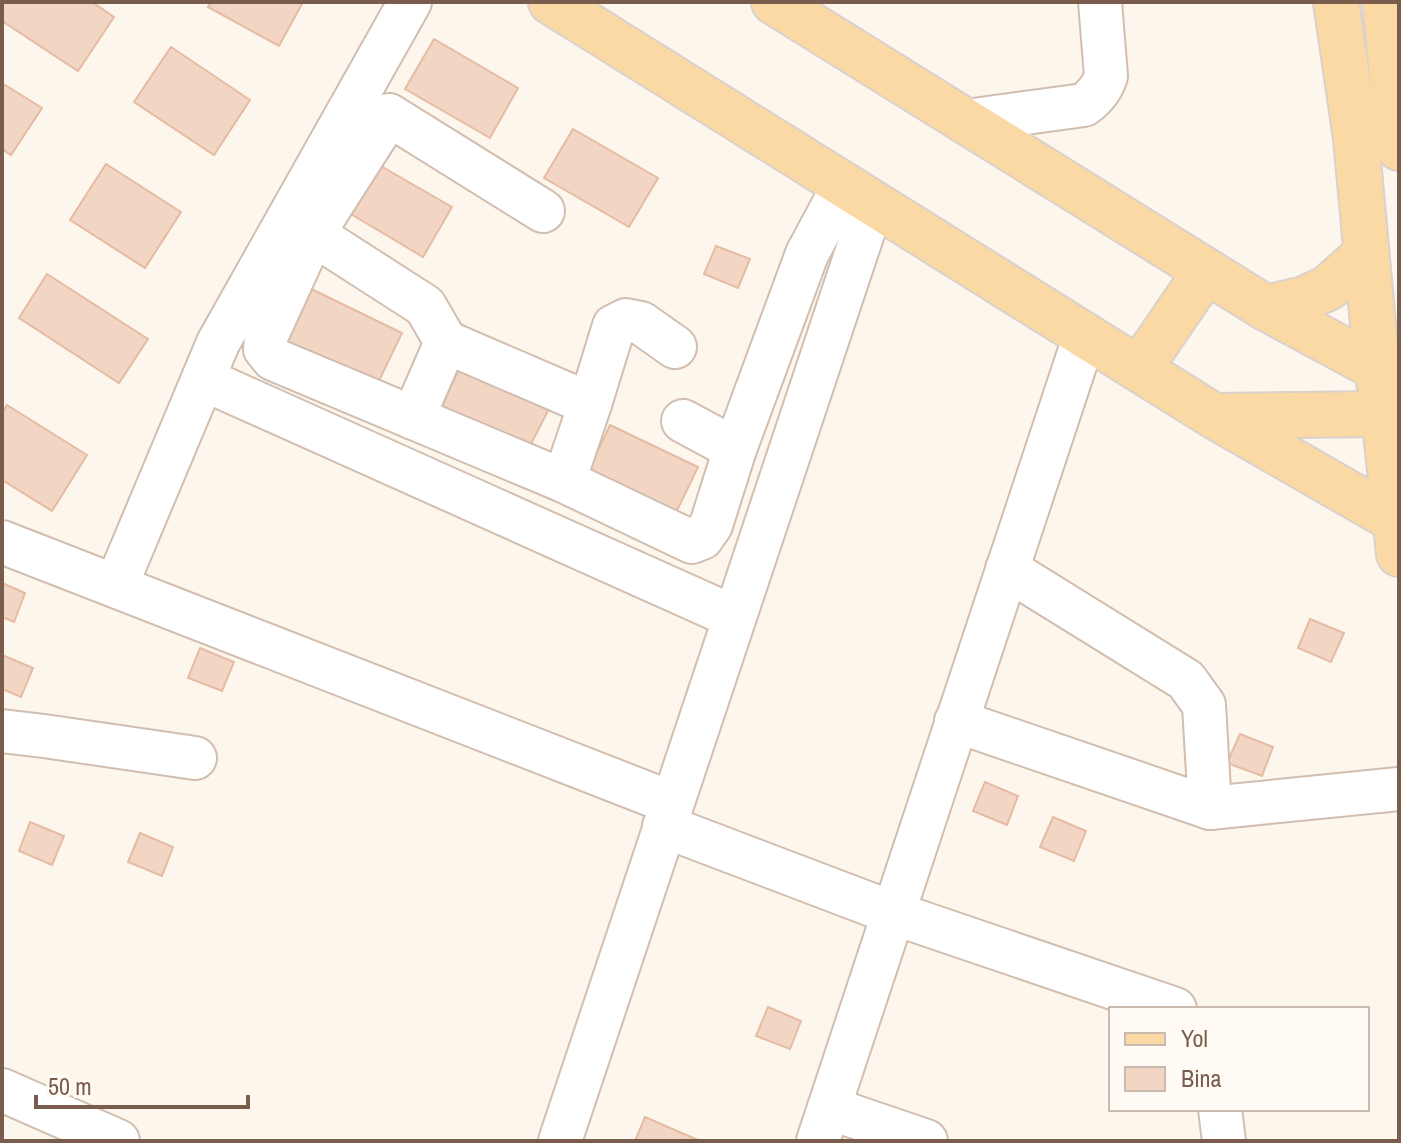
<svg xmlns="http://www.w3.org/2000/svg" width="1401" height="1143" viewBox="0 0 1401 1143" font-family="'Archivo Narrow',sans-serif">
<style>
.building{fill:#f3d5c3;stroke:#e6bba3;stroke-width:2}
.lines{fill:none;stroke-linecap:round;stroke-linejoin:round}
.minor-casing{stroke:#d1beb0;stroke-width:46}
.major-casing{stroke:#dad1cd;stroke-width:48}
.minor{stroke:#fff;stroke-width:42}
.major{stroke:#fbd9a5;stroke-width:44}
</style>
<rect width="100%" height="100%" fill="#fdf6ec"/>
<g class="building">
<polygon points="2,2 92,2 114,17 78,71 2,21"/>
<polygon points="211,2 303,2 279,46 208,7"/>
<polygon points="434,39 518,88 490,138 405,89"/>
<polygon points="171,47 250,100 214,155 134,102"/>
<polygon points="2,83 42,108 11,155 2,149"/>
<polygon points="573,129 658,178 629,227 544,178"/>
<polygon points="367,158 452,207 423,257 339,207"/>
<polygon points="106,164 181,212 145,268 70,220"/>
<polygon points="716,246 750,259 738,288 704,274"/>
<polygon points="47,274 148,339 119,383 19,318"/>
<polygon points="303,285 402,333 377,385 278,337"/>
<polygon points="465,356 554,399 528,450 441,408"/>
<polygon points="7,405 87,455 52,511 2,480 2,413"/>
<polygon points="610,425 698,467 673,519 585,477"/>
<polygon points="2,583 25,593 14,622 2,617"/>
<polygon points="1310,619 1344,633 1331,662 1298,648"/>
<polygon points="200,648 234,662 222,691 188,678"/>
<polygon points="2,655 33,668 21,697 2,689"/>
<polygon points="1240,734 1273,747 1262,776 1227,763"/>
<polygon points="985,782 1018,796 1007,825 973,811"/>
<polygon points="1053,817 1086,831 1074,861 1040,847"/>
<polygon points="30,822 64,836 52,865 19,851"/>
<polygon points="140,833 173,847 162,876 128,862"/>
<polygon points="768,1007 801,1021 790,1049 756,1036"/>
<polygon points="645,1117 700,1141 635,1141"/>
</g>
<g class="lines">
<defs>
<g id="minor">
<path d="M966 121 1084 105C1095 97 1102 89 1106 76L1100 2"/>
<polyline points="543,211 389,115 313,234 266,337 265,349 273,359 564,481 692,542 702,538 711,525 735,449 807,254 844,185"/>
<polyline points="313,234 425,306 446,342"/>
<polyline points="203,379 734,617"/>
<polyline points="413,418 446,342 590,404"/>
<polyline points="683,421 735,449"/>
<polyline points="564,481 590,404 614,326 626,320 641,323 675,347"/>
<polyline points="2,542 672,803"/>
<polyline points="1007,569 1186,680 1204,705 1210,808"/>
<polyline points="116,586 218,343 410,2"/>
<polyline points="956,721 1210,808 1399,789"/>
<polyline points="2,731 44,736 195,758"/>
<polyline points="664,826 893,913 1175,1009"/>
<polyline points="2,1090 118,1141"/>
<polyline points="829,1108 926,1141"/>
<polyline points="1220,1109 1224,1141"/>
<polyline points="560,1141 873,203"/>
<polyline points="818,1141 1085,335"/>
</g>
<g id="major">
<polyline points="551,2 1214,416 1395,520"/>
<polyline points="774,2 1266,308 1377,368 1399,372"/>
<polyline points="1336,2 1356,138 1377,368 1384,414 1399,554"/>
<polyline points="1385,2 1399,148"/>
<polyline points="1266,308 1304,299 1328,288 1366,254"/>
<polyline points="1139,369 1206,271"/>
<polyline points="1216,416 1384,414 1399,413"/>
</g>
</defs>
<use href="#minor" class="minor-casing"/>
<use href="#major" class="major-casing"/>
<use href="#minor" class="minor"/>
<use href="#major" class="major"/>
</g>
<rect width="1401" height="1143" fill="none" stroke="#7a5c4d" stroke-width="8"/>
<rect x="1109" y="1007" width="260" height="104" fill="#fffaf3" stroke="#cabbb1" stroke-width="2"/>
<rect x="1125" y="1033" width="40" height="12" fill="#fbd9a5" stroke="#cabbb1" stroke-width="2"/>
<text x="1181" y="1047" font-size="24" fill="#7a5c4d">Yol</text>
<rect x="1125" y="1067" width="40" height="24" fill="#f3d5c3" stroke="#cabbb1" stroke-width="2"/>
<text x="1181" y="1087" font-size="24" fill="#7a5c4d">Bina</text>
<path d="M36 1095v12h212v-12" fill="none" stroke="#7a5c4d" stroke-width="4"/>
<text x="48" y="1095" font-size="24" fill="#7a5c4d" stroke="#fffaf3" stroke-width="6" paint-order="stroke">50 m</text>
</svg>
